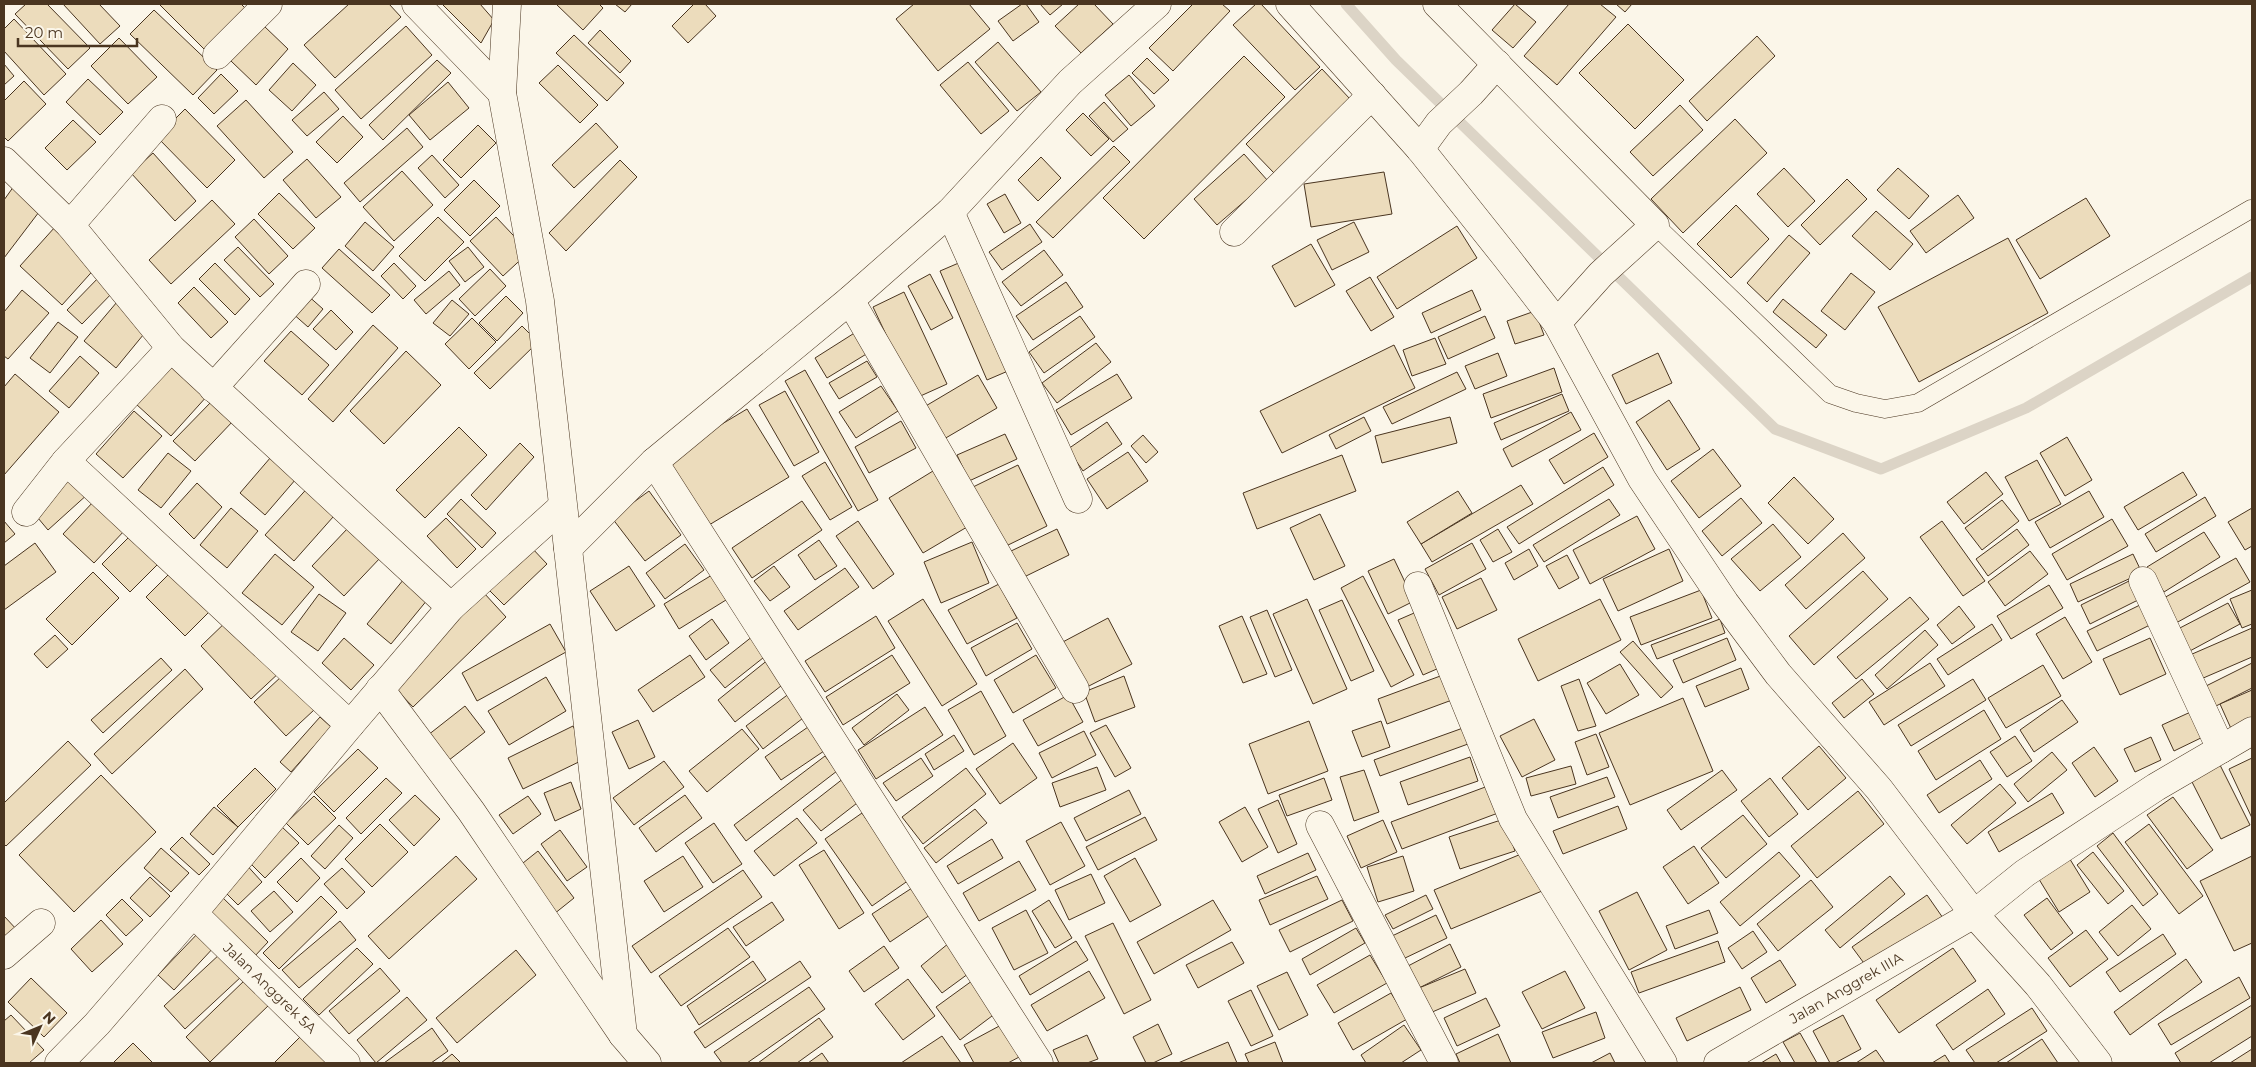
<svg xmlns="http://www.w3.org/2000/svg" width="2256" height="1067" viewBox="0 0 2256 1067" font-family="Montserrat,sans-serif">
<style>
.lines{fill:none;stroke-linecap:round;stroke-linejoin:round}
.stream{stroke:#dcd4c6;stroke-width:11}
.building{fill:#ecdcbc;stroke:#4a3520}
.lane-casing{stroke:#4a3520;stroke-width:19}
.street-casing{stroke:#4a3520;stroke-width:29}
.lane{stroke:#fbf6e9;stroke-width:18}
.street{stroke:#fbf6e9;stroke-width:28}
.labels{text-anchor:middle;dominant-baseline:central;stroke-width:4;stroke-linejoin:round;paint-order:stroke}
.street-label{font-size:14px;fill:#4a3520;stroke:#fbf6e9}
</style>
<rect width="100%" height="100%" fill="#fbf6e9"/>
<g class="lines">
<polyline class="stream" points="1346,4 1396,60 1775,429 1881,469 2026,408 2252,277"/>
</g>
<g class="building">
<polygon points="26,4 47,4 90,48 68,69 15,14"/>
<polygon points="63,4 99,4 120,26 100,44"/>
<polygon points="159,4 241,4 250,13 209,54"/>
<polygon points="349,4 389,4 401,17 335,78 304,45"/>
<polygon points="442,4 480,4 494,20 481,43"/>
<polygon points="556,4 599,4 603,8 583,30"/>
<polygon points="615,4 632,4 625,12"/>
<polygon points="694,4 705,4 716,16 688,43 672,26"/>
<polygon points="914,4 969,4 990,29 938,71 896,19"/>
<polygon points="1022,4 1026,4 1039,22 1013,41 998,21"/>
<polygon points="1040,4 1063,4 1050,15"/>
<polygon points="1079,4 1094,4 1113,24 1081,53 1055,26"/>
<polygon points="1193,4 1222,4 1230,11 1173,71 1149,48"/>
<polygon points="1256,4 1261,4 1320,67 1295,90 1233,25"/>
<polygon points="1515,4 1536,22 1513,48 1492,30"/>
<polygon points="1569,4 1600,4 1616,17 1557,85 1524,56"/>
<polygon points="1616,4 1632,4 1625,12"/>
<polygon points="154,10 217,70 193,95 130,34"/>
<polygon points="14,19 66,74 44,95 4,51 4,29"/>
<polygon points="1628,24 1684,80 1635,129 1579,73"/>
<polygon points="264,26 288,49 256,85 231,61"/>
<polygon points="406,26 432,55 361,119 335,90"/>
<polygon points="600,30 631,61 620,73 588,43"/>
<polygon points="574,35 624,83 607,101 556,53"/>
<polygon points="1757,36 1775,56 1707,121 1689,101"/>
<polygon points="119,38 157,77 128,104 91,66"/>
<polygon points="998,42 1041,92 1017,111 975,62"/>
<polygon points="1244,56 1285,97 1144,239 1103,198"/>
<polygon points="1147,58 1169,80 1154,94 1132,73"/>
<polygon points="437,60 451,73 383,140 369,125"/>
<polygon points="968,62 1009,111 981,134 940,85"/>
<polygon points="293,63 316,85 292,111 269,90"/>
<polygon points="4,64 14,76 4,85"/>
<polygon points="558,65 598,105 580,123 539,83"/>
<polygon points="1322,69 1350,99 1274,173 1246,144"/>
<polygon points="221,74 238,91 214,114 198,98"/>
<polygon points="1129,75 1155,106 1131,126 1105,95"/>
<polygon points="88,79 123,112 100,135 66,102"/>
<polygon points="24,81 46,104 8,141 4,137 4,101"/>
<polygon points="448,82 469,108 430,140 409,115"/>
<polygon points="324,92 339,109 307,136 292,120"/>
<polygon points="246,100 293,152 264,178 217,126"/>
<polygon points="1104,102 1128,129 1113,142 1089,116"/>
<polygon points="1680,105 1703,130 1653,176 1630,152"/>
<polygon points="185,109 235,160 207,188 157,137"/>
<polygon points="1083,113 1109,139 1091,156 1066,130"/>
<polygon points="343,116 363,137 337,163 316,142"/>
<polygon points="1735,119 1767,153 1683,233 1651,199"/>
<polygon points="73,120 96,142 67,170 45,148"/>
<polygon points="596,123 618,147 574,188 552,165"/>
<polygon points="478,125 496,143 461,178 443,160"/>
<polygon points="407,128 423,147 360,202 344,183"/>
<polygon points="1114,146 1130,162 1053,238 1036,222"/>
<polygon points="153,153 196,201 175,221 131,173"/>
<polygon points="1244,154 1268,181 1217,225 1194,199"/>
<polygon points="432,155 459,185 445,198 418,168"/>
<polygon points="1041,157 1061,178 1038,201 1018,180"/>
<polygon points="307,159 341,197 316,218 283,180"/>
<polygon points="620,160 637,177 566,251 549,233"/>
<polygon points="1784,168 1815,201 1788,227 1757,194"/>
<polygon points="1898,168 1929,196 1909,219 1877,190"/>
<polygon points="402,171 433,205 394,241 363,207"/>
<polygon points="1384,172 1392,214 1311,227 1304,184"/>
<polygon points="1847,179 1867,199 1820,245 1801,225"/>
<polygon points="474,180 500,206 470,236 444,210"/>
<polygon points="14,186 42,208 4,258 4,200"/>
<polygon points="279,193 315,228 293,249 258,214"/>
<polygon points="1005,194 1021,223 1004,233 987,204"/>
<polygon points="1958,195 1974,218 1926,253 1910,231"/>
<polygon points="2086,198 2110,236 2040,279 2016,240"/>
<polygon points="212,200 235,224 171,284 149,260"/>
<polygon points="1736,205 1769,239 1731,278 1697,244"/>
<polygon points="1876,211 1913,244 1890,270 1852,236"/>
<polygon points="438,217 464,242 425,281 399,256"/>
<polygon points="496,217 529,252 503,276 470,241"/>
<polygon points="254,219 288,256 269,274 235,237"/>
<polygon points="365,222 394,247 373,271 345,246"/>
<polygon points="1354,222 1369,252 1332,270 1317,240"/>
<polygon points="1030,224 1042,242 1002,270 989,252"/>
<polygon points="1457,226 1477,258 1397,309 1377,277"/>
<polygon points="55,227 98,265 62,305 20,266"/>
<polygon points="1789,235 1810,253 1767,302 1747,283"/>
<polygon points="2008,238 2048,313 1919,382 1878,307"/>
<polygon points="1311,244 1335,285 1295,307 1272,266"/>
<polygon points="238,247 274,284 260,297 224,260"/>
<polygon points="468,247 484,267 465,282 449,261"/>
<polygon points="339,249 390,295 372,313 322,268"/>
<polygon points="1044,250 1063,275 1021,306 1002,282"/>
<polygon points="968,259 1015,368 987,380 940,271"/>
<polygon points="215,263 250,299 235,315 199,279"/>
<polygon points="394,263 416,286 403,299 381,276"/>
<polygon points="490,269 506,286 475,316 459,299"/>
<polygon points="449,271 460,285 426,314 414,300"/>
<polygon points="1851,273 1875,292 1845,330 1821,311"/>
<polygon points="102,274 116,289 82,324 67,310"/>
<polygon points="930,274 953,318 931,330 908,286"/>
<polygon points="1370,277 1394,317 1371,331 1346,291"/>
<polygon points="1066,282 1083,307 1033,340 1016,316"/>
<polygon points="194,287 228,322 211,338 178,303"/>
<polygon points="22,290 49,313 8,359 4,356 4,312"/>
<polygon points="1472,290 1481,310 1431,333 1422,313"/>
<polygon points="904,292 947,384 916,398 873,307"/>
<polygon points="306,294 323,309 308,327 291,312"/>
<polygon points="506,296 523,313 497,341 479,323"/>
<polygon points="1783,299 1827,335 1816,348 1773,312"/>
<polygon points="452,300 469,314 450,336 433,323"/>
<polygon points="117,302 148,329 116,368 84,341"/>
<polygon points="331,310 353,332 336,350 313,329"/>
<polygon points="1535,311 1544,335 1515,344 1507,321"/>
<polygon points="1080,316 1095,337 1044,373 1029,352"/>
<polygon points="1485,316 1495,338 1448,359 1438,337"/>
<polygon points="472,318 496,342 469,369 445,344"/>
<polygon points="58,322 78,337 50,373 30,358"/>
<polygon points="373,325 398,348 333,422 308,399"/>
<polygon points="522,326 538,342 490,389 474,373"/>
<polygon points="291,331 329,365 302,395 264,361"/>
<polygon points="856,332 868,353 827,378 815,358"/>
<polygon points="1435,338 1446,364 1412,376 1403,350"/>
<polygon points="1096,343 1111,362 1057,403 1042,383"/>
<polygon points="1394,345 1415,388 1282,453 1260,411"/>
<polygon points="406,351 441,385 384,444 350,411"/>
<polygon points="1498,353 1507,376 1475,389 1465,366"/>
<polygon points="1658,353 1672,383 1626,404 1612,375"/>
<polygon points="80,356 99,373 69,408 49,391"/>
<polygon points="867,361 877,377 839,399 829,383"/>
<polygon points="174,363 208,395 171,436 136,404"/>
<polygon points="1554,368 1562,392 1491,418 1483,394"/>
<polygon points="805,370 878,500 858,511 785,381"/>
<polygon points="1457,372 1466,389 1392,424 1383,407"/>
<polygon points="15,374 59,412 4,475 4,387"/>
<polygon points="1117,374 1132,398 1071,435 1056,410"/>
<polygon points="978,375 997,408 944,439 924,407"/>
<polygon points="881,386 898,411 856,438 839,412"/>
<polygon points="785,391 819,452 794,466 759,405"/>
<polygon points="1562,394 1569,411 1501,440 1494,423"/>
<polygon points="213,400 234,420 195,461 173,441"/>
<polygon points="1669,400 1700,449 1667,470 1636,422"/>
<polygon points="747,409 789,477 709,525 667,457"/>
<polygon points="134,411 162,436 123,478 96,454"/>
<polygon points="1571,412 1581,430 1512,467 1503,449"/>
<polygon points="1364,417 1371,431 1336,449 1329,435"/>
<polygon points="1450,417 1457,443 1382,463 1375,436"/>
<polygon points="901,421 916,448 869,473 855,447"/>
<polygon points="1107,422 1122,444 1083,471 1068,449"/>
<polygon points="459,427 487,455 425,518 396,490"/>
<polygon points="1594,433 1608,457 1564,484 1549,460"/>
<polygon points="1005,434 1017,459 969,481 957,455"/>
<polygon points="1143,435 1158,452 1146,463 1131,446"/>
<polygon points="2067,437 2092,480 2065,496 2040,453"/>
<polygon points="520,443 534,457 486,510 471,495"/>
<polygon points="1713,449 1741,486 1699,518 1671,481"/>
<polygon points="277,450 302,472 265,515 240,493"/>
<polygon points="1128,452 1148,481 1107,509 1087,479"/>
<polygon points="168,453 191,471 161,508 138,490"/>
<polygon points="1342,455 1356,491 1257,529 1243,493"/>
<polygon points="2037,460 2061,504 2029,521 2005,477"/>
<polygon points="825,462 852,507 830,520 802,476"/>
<polygon points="1018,465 1047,526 1002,548 973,487"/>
<polygon points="1603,467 1614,485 1519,544 1507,527"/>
<polygon points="933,471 967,527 923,553 889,498"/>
<polygon points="1986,472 2003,494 1964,524 1947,502"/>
<polygon points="2183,472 2197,495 2138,530 2124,507"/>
<polygon points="73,475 89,493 48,530 33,512"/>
<polygon points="1794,477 1834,519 1808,544 1768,503"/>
<polygon points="197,483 222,507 194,539 169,514"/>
<polygon points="312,483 341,508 294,561 265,535"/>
<polygon points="1521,485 1533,504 1432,562 1421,544"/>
<polygon points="649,491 681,535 645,561 612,518"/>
<polygon points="1458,491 1472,513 1421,544 1407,522"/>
<polygon points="2089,491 2104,517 2050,548 2035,522"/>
<polygon points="2205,497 2216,516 2156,552 2145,534"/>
<polygon points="1741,498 1762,523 1722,556 1702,531"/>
<polygon points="461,499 496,533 482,548 447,514"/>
<polygon points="1609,499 1620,515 1544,562 1533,545"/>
<polygon points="2002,500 2019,521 1982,550 1965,528"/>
<polygon points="94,501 125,530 94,563 63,534"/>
<polygon points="802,501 822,530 752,578 732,548"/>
<polygon points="231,508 258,531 227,568 200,545"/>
<polygon points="2252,508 2252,546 2245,550 2228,522"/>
<polygon points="1320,514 1345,566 1314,580 1290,528"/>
<polygon points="1637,516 1655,549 1590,584 1573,550"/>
<polygon points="446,518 476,549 457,568 427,536"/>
<polygon points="2112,519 2128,546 2067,580 2052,554"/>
<polygon points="4,521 15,534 4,543"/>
<polygon points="858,521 894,574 873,589 836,536"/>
<polygon points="1942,521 1985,581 1963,596 1920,537"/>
<polygon points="1773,524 1801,557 1760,591 1731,559"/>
<polygon points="348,528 381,557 344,596 312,566"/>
<polygon points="1057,529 1069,555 1022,578 1009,552"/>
<polygon points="1498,529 1512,552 1493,562 1480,540"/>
<polygon points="2017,529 2029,545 1988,576 1976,559"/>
<polygon points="134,532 162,560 130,592 102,564"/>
<polygon points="2204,532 2220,557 2164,592 2147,567"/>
<polygon points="1843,533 1865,558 1806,609 1785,585"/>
<polygon points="819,540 837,566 815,580 798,555"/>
<polygon points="972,542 989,583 941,603 924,562"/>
<polygon points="35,543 56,572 4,610 4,566"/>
<polygon points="1472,543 1486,569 1439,595 1425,569"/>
<polygon points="685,544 704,570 665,599 646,573"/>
<polygon points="531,547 547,564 504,605 488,589"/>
<polygon points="1529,549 1538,566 1514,580 1505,563"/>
<polygon points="1669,549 1683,581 1618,611 1603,579"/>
<polygon points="2030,551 2048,574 2005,606 1988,582"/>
<polygon points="275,554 314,587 282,625 242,593"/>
<polygon points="2133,554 2142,573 2078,602 2070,584"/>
<polygon points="1567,555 1579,578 1559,589 1546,566"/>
<polygon points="2236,558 2250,582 2176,623 2162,599"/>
<polygon points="1394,559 1414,601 1388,614 1368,571"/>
<polygon points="629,566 655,606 616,631 590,591"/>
<polygon points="774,566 790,587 770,601 754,581"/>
<polygon points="845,568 859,587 798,630 784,611"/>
<polygon points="172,571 211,610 185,636 146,597"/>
<polygon points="1863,571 1888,599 1814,665 1789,636"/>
<polygon points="93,572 119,598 72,645 46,619"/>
<polygon points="712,575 726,600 679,629 664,604"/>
<polygon points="1363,576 1414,675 1391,687 1341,588"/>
<polygon points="1481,578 1497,610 1457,629 1442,597"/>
<polygon points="404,579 428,599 391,644 367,624"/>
<polygon points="2129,581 2138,600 2090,624 2081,605"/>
<polygon points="999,584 1017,618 967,644 948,610"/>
<polygon points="2049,585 2063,608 2011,639 1997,616"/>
<polygon points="1701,590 1712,618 1641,645 1630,617"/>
<polygon points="2252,590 2252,624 2242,628 2230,599"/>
<polygon points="484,593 506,617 413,707 391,684"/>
<polygon points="319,594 346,613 318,651 291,632"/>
<polygon points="1910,597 1929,619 1856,679 1837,657"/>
<polygon points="923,599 977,684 942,706 888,621"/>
<polygon points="1307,599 1347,689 1313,704 1273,614"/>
<polygon points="1600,599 1621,640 1538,681 1518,639"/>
<polygon points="1342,600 1374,671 1351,681 1319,610"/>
<polygon points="2144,603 2154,623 2097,651 2087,631"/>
<polygon points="2228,603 2240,624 2188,652 2176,630"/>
<polygon points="1959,606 1975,627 1952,644 1937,625"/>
<polygon points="1267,610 1292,670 1275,677 1250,617"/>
<polygon points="1421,610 1446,665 1423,675 1398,620"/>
<polygon points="876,616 895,648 825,692 805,661"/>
<polygon points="1242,616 1267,674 1243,683 1219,626"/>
<polygon points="2065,617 2092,662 2063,679 2036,634"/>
<polygon points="230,618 281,671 251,699 201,646"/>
<polygon points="1108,618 1132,664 1083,689 1059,644"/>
<polygon points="712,619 729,643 706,660 689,636"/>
<polygon points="1720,619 1725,633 1657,659 1651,645"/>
<polygon points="1017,623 1032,649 986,676 971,648"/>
<polygon points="550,624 566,652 477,701 462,673"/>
<polygon points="1992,624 2002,640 1948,675 1937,659"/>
<polygon points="2252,628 2252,657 2194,682 2183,658"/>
<polygon points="1925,630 1938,645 1887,689 1875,675"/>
<polygon points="55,635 68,649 47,668 34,654"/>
<polygon points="753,636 768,654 725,688 710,670"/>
<polygon points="344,638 374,665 351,690 322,663"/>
<polygon points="1727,638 1736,660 1683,683 1673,660"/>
<polygon points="2150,638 2166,674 2120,695 2103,659"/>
<polygon points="1633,641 1673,687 1661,698 1620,652"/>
<polygon points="690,655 705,677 653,712 638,690"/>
<polygon points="892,655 910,683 843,725 826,697"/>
<polygon points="1036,655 1056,688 1013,713 994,680"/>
<polygon points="161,658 172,670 103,733 91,720"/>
<polygon points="769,659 786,682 735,722 718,700"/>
<polygon points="1930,663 1945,686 1884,725 1869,702"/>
<polygon points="2252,663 2252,688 2210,709 2200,689"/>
<polygon points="1620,664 1639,695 1606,714 1587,683"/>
<polygon points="2043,665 2061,696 2006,728 1988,698"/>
<polygon points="1741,668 1749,689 1705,707 1696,686"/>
<polygon points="185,669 203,689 112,774 94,754"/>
<polygon points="1443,675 1452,700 1387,724 1378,699"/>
<polygon points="282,676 314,710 286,736 254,702"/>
<polygon points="1124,676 1135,707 1095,722 1084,692"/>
<polygon points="546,677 566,711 509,745 488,711"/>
<polygon points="1579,679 1596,726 1578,731 1561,686"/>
<polygon points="1862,679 1874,694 1844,718 1832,703"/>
<polygon points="1973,679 1986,700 1911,746 1898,725"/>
<polygon points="2252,690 2252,725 2233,733 2220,704"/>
<polygon points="981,691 1006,736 974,755 948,710"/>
<polygon points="790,693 807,715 763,749 746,726"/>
<polygon points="897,694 909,710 864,745 852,728"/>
<polygon points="1068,695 1083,722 1038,746 1023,720"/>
<polygon points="1683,698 1713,771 1630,805 1599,733"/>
<polygon points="2062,700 2078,722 2034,752 2020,730"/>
<polygon points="465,706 485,732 444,764 423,739"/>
<polygon points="925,707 943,735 876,779 858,750"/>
<polygon points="1984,710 2001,739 1936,780 1918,751"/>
<polygon points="2195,710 2207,735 2174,751 2162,725"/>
<polygon points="320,717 331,727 291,772 280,762"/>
<polygon points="1534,719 1555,760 1522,777 1500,736"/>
<polygon points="638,720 655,757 629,769 612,732"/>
<polygon points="1309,721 1328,771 1268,794 1249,744"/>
<polygon points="1381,721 1390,747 1362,757 1352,731"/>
<polygon points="1106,725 1131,768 1115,777 1090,733"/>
<polygon points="573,726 589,757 523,789 508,758"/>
<polygon points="808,727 824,751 781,780 765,757"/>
<polygon points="1463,728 1468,744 1380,776 1374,760"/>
<polygon points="742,729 759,749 707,792 689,771"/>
<polygon points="1084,731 1096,755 1052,778 1039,753"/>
<polygon points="1596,734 1609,767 1587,775 1575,742"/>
<polygon points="954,735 964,751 934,770 925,754"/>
<polygon points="2015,736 2032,761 2007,777 1990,752"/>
<polygon points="2151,737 2161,760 2135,772 2124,749"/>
<polygon points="68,741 91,765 6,846 4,844 4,803"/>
<polygon points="1013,743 1037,778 1000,804 976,769"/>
<polygon points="1819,746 1846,778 1808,810 1782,778"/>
<polygon points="2094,747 2118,781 2095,797 2072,763"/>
<polygon points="358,749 378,768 334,812 314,792"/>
<polygon points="2052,752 2067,770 2028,802 2014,784"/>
<polygon points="825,756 837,771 746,841 734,825"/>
<polygon points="1470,757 1478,781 1408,805 1400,782"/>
<polygon points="921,758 933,776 896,801 883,783"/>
<polygon points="2252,758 2252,818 2229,769"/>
<polygon points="1980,760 1992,779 1939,813 1927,795"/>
<polygon points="664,761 684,787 634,825 613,798"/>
<polygon points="2220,765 2250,825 2221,839 2191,780"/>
<polygon points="1571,766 1576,784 1531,796 1526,778"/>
<polygon points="1097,767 1106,790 1060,807 1052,783"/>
<polygon points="255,768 276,789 238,827 217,806"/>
<polygon points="966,768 986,794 923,844 902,817"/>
<polygon points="1364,770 1379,812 1354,821 1340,777"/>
<polygon points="1722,770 1737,790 1681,830 1667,810"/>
<polygon points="101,775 156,832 74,912 19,855"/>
<polygon points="1607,777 1615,797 1558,818 1550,797"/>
<polygon points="386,778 402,793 361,834 346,818"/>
<polygon points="844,778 861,800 821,831 803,810"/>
<polygon points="1324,778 1332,800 1287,816 1279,795"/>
<polygon points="1770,778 1798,814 1769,837 1741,801"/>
<polygon points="571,782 581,809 555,821 544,793"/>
<polygon points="2000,784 2016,803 1967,844 1951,825"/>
<polygon points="1488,786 1498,813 1402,849 1391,822"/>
<polygon points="1129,790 1141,814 1086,841 1074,818"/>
<polygon points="1858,791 1884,824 1817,878 1791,846"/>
<polygon points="2052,793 2064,813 1999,852 1988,832"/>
<polygon points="415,795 440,819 414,846 389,820"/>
<polygon points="685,795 702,818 656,852 639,828"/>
<polygon points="314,796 336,818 308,845 286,823"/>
<polygon points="528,796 541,814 513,834 499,815"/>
<polygon points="2173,797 2213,850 2187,869 2147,815"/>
<polygon points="1278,800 1297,844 1278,853 1258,809"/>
<polygon points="1618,806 1627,829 1563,854 1553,831"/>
<polygon points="214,807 238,827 213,855 190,834"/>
<polygon points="1245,807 1268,847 1242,862 1219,822"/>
<polygon points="975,809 987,823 936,863 924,848"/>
<polygon points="862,813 909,880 872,906 825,839"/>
<polygon points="1743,815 1767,844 1726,878 1701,848"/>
<polygon points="1145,817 1157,840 1098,870 1086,847"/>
<polygon points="797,818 817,843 774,876 754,851"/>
<polygon points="1504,819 1515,851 1460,869 1449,837"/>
<polygon points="1383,820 1397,852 1361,868 1347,836"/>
<polygon points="1061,822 1085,866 1050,885 1026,841"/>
<polygon points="714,823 742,864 713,883 685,843"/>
<polygon points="380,824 408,852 372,887 345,859"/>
<polygon points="2149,824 2203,896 2179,914 2125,842"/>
<polygon points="339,825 353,838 325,869 311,856"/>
<polygon points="282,827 299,843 265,878 249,862"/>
<polygon points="560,830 587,867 567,881 541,844"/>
<polygon points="2113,833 2158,894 2143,906 2097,846"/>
<polygon points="182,837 210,864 199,875 170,849"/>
<polygon points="992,839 1003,858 958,884 947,866"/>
<polygon points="1694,846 1719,883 1688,904 1663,867"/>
<polygon points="161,848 189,873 171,892 144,868"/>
<polygon points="824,850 864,913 839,929 799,865"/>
<polygon points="538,851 574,898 554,914 518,867"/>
<polygon points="1526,852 1542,891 1451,929 1434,890"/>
<polygon points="1779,852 1800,876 1740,926 1720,902"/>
<polygon points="2093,852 2124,891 2108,904 2077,865"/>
<polygon points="1308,853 1316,870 1265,894 1257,876"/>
<polygon points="456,856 477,879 389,959 368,936"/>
<polygon points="683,856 703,887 664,912 644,881"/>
<polygon points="1403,856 1414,891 1378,902 1367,867"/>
<polygon points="2068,856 2090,892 2059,912 2037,876"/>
<polygon points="2252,856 2252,943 2234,951 2200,881"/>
<polygon points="301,858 320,878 297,902 277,882"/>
<polygon points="1135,858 1161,905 1130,922 1104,876"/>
<polygon points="243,861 262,882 238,905 218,885"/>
<polygon points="1019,861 1036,890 979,921 963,893"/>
<polygon points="342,868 365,892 347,909 324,884"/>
<polygon points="743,870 762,897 651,973 632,946"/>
<polygon points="1091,874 1105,903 1069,920 1055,890"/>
<polygon points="1317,876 1328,899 1270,925 1259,900"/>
<polygon points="1890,876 1905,894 1840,948 1825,930"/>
<polygon points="150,877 170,896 150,917 130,898"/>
<polygon points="1811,880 1833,907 1778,951 1757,924"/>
<polygon points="912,888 930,915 890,942 872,914"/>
<polygon points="274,891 293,912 270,932 251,911"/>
<polygon points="1637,892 1667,950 1629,970 1599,911"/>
<polygon points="220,895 268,942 254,957 206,909"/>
<polygon points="1426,895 1433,909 1393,929 1385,915"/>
<polygon points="1927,895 1943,918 1869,970 1852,947"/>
<polygon points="321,896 337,912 279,969 263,953"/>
<polygon points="2047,898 2073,933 2051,950 2024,915"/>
<polygon points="122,899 143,920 126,936 106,915"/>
<polygon points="1049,900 1072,938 1055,948 1032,911"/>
<polygon points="1213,900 1231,930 1154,974 1137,942"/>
<polygon points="1342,900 1353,921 1290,952 1279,930"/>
<polygon points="772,902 784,920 746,946 733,927"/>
<polygon points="2132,905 2151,929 2118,956 2099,932"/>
<polygon points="1026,910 1048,953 1014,970 992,928"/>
<polygon points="1709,910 1718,933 1675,949 1666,926"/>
<polygon points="1436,915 1447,938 1403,959 1392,936"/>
<polygon points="4,916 18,931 4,944"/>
<polygon points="101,920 123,944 92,972 71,949"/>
<polygon points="340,921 356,940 299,988 282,970"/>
<polygon points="1113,923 1151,1000 1124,1014 1085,936"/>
<polygon points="728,928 750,957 681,1006 659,976"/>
<polygon points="1356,928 1365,943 1310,975 1302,959"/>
<polygon points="201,930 216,945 174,990 158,975"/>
<polygon points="2086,930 2108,959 2070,987 2048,958"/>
<polygon points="1753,931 1767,952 1742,969 1728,948"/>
<polygon points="2163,934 2176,954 2120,992 2106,972"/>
<polygon points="1076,941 1088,960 1030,995 1019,976"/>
<polygon points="1718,941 1725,962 1639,993 1631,972"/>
<polygon points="1232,942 1244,963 1198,988 1186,965"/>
<polygon points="949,943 972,971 942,993 921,966"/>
<polygon points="1450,944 1461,967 1419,988 1408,966"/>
<polygon points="884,946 899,968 864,992 849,971"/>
<polygon points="357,948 373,964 319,1015 303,999"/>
<polygon points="1953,948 1976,981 1899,1033 1876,1000"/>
<polygon points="516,950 536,975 457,1043 436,1018"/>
<polygon points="221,953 242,976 185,1029 164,1006"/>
<polygon points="1370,955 1387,983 1334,1013 1317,985"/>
<polygon points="2186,959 2202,982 2130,1035 2114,1012"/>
<polygon points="1780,960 1796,985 1766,1003 1751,978"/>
<polygon points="753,961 766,980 699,1025 687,1006"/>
<polygon points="800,961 811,977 705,1048 694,1032"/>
<polygon points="380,968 400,991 349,1034 329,1011"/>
<polygon points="1465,969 1476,993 1430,1013 1419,988"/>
<polygon points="1089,971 1105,998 1047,1031 1031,1005"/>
<polygon points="1565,971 1585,1008 1542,1029 1522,992"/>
<polygon points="1287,972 1308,1015 1279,1030 1257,986"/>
<polygon points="2239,977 2250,998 2171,1045 2158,1024"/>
<polygon points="31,978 67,1013 44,1037 8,1002"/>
<polygon points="976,978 1000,1010 960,1040 936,1007"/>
<polygon points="246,979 270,1004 210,1062 186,1037"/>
<polygon points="908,979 935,1016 903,1040 875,1004"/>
<polygon points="809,987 825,1009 747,1063 722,1063 714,1052"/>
<polygon points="1740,987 1751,1010 1687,1041 1676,1018"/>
<polygon points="1988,989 2005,1014 1953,1050 1936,1025"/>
<polygon points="1251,990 1273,1036 1251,1046 1228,1001"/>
<polygon points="1391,993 1407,1019 1353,1050 1338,1023"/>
<polygon points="407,997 427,1020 376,1063 357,1040"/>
<polygon points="1486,998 1500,1026 1457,1046 1444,1018"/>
<polygon points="2252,1005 2252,1036 2209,1063 2181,1063 2175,1053"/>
<polygon points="2032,1008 2047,1031 1996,1063 1975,1063 1966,1050"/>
<polygon points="1596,1012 1605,1038 1553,1058 1542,1032"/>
<polygon points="11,1015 44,1050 29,1063 4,1063 4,1021"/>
<polygon points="1843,1015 1861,1049 1835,1063 1830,1063 1813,1031"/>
<polygon points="819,1018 833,1037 797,1063 758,1063"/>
<polygon points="1003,1024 1021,1056 1008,1063 974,1063 964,1045"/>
<polygon points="1158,1024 1172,1054 1153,1063 1146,1063 1133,1037"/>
<polygon points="1404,1025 1421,1050 1401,1063 1366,1063 1361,1055"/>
<polygon points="432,1028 448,1051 431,1063 384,1063"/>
<polygon points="305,1032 328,1063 274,1063"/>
<polygon points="1800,1033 1817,1063 1795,1063 1783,1042"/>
<polygon points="1498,1034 1511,1063 1460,1063 1456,1054"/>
<polygon points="1087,1035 1098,1059 1087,1063 1059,1063 1053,1050"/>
<polygon points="942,1036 961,1063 901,1063"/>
<polygon points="2042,1039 2058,1063 2006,1063"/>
<polygon points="1228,1042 1237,1063 1178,1063"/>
<polygon points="1275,1042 1283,1063 1249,1063 1245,1054"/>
<polygon points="133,1043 153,1063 113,1063"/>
<polygon points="2252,1049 2252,1063 2230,1063"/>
<polygon points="1876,1050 1885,1063 1856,1063"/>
<polygon points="822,1053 829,1063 808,1063"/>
<polygon points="1610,1053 1615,1063 1591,1063"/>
<polygon points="452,1054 461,1063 441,1063"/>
<polygon points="1776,1054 1781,1063 1761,1063"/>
<polygon points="1945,1055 1950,1063 1932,1063"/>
</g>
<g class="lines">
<defs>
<polyline id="lane" points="1655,225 1830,394 1856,403 1885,409 1918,403 2251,209"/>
<g id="street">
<polyline points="416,4 502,93"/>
<polyline points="507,4 502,93 540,301 623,1035"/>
<polyline points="1290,4 1420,149 1506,257 1557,323 1642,479 1725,603 1778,674 1879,789 1974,914 2038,985 2098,1063"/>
<polyline points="1437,4 1655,225 1601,274 1557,323"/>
<polyline points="217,55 268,4"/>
<polyline points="1420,149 1439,123 1471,93 1497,64"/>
<polyline points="4,161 70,225 171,348 451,607"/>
<polyline points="950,212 1078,499"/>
<polyline points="70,225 162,119"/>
<polyline points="1234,232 1372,95"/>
<polyline points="850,300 1075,689"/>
<polyline points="213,388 306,284"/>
<polyline points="66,461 350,725"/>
<polyline points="654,462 1039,1063"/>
<polyline points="26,512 66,461 171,348"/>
<polyline points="568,548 654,462 850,300 950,212 1070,82 1157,4"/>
<polyline points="2143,581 2221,749"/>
<polyline points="1418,586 1513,819 1663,1063"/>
<polyline points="380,689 471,811 623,1035 647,1063"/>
<polyline points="1320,825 1444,1063"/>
<polyline points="193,913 346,1063"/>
<polyline points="4,955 41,923"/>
<polyline points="59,1063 97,1024 193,913 350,725 451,607 562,507"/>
<polyline points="1718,1063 1974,914 2025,873 2156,787 2252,731"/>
</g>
</defs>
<use href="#lane" class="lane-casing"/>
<use href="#street" class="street-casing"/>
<use href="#lane" class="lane"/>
<use href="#street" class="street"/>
</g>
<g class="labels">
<g class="street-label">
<text transform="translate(270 988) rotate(44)">Jalan Anggrek 5A</text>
<text transform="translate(1846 988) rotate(-30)">Jalan Anggrek IIIA</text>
</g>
</g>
<rect width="2256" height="1067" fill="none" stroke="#4a3520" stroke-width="10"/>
<g transform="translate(40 1027) rotate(46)" stroke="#fbf6e9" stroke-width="4" paint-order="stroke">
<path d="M0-4L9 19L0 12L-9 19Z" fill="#4a3520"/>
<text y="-8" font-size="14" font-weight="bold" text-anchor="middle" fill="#4a3520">N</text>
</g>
<path d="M18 38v8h119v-8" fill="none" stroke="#4a3520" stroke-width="2.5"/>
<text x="25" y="38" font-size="15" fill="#4a3520" stroke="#fbf6e9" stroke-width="4" paint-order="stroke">20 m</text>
</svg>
